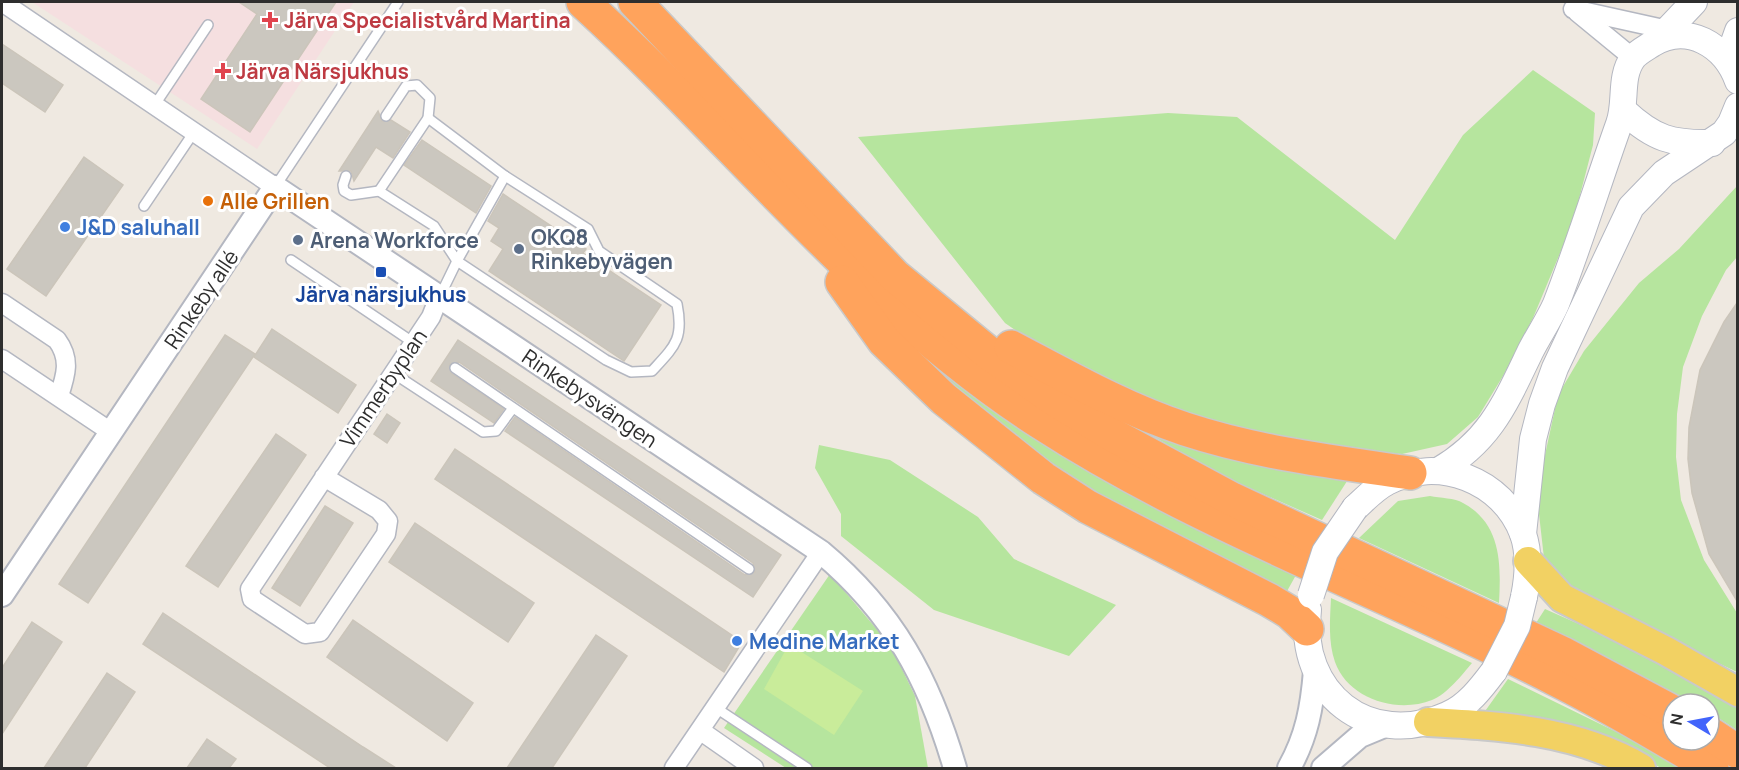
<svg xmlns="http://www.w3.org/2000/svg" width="1739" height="770" viewBox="0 0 1739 770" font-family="Manrope,sans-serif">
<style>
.medical{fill:#f5dfe0}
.green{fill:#b6e59e}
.pitch{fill:#c9ec9a}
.building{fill:#cbc7bf;stroke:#cbc5ba;stroke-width:1.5}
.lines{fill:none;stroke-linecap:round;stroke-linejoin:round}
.service-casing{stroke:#b4b7c1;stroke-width:12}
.minor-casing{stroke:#b4b7c1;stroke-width:21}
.tertiary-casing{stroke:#b4b7c1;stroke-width:26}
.secondary-casing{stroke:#b4b7c1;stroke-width:28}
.primary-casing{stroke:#c9c9c9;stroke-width:32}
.motorway-casing{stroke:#c9c9c9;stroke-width:36}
.service{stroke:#fff;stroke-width:9}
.minor{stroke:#fff;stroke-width:18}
.tertiary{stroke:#fff;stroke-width:22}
.secondary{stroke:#fff;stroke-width:26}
.primary{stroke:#f2d163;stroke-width:28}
.motorway{stroke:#ffa35c;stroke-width:33}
.secondary-bridge-casing{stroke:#b4b7c1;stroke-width:28;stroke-linecap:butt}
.secondary-bridge{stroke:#fff;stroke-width:26}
.health-dot{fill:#e0444e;stroke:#fff;stroke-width:2}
.food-dot{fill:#e8710a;stroke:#fff;stroke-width:2}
.shop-dot{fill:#3f7fe0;stroke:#fff;stroke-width:2}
.service-dot{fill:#5c6f8a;stroke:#fff;stroke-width:2}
.transit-dot{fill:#1a4fb4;stroke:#fff;stroke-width:2}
.labels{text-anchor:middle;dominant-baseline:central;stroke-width:6;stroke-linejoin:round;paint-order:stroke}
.health-label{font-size:21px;font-weight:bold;fill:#be3a42;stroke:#fff;text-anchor:start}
.food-label{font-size:21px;font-weight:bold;fill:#c56008;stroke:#fff;text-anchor:start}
.shop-label{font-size:21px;font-weight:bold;fill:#366cbe;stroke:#fff;text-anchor:start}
.service-label{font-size:21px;font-weight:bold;fill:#4e5e75;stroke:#fff;text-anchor:start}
.transit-label{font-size:21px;font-weight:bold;fill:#164399;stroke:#fff}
.street-label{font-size:21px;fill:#2e2e2e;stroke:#fff}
</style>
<rect width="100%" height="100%" fill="#efe9e1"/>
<polygon class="medical" points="32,2 354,2 257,149"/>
<g class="green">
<polygon points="1533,70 1595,113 1593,145 1573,222 1533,318 1503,376 1478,417 1447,444 1402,454 1334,450 1195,419 1114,386 1040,347 1005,323 858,137 1168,113 1237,117 1395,240 1463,135"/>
<polygon points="1737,186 1737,257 1726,270 1702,316 1683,367 1677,414 1676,457 1681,500 1704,560 1737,613 1737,672 1561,588 1545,567 1539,514 1540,478 1558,395 1584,351 1639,283 1679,249"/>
<path d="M916 354 1020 425 1296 575 1286 593C1161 527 1010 462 916 354Z"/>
<polygon points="1101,406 1351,475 1322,520 1220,475"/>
<polygon points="819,445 890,460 978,517 1014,559 1116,605 1069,656 934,610 841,536 841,514 815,468"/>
<path d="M1430 496C1440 498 1455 498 1463 503 1502 524 1501 565 1499 603L1359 538 1398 501Z"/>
<polygon points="830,574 891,646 915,696 928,768 786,768 724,728"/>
<path d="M1331 598 1472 663C1462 675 1447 694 1432 700 1397 714 1348 699 1335 662 1328 642 1330 619 1331 598Z"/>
<polygon points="1545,609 1590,629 1737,705 1737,730 1709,712 1709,704 1693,704 1536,623"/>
<polygon points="1508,679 1639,743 1682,768 1661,768 1614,742 1483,714"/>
</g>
<polygon class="pitch" points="789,644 863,691 834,735 764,689"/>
<g class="building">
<polygon points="239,2 336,2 250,132 201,99 257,14"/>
<polygon points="2,44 63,85 45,112 2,83"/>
<polygon points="378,111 382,121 391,120 410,132 393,158 376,147 354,181 351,171 339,171"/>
<polygon points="422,140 491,186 476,213 404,165"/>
<polygon points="84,157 123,185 46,296 7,269"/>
<polygon points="503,194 586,249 583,253 661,305 624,361 489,271 503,249 491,241 499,228 488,221"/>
<polygon points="1737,303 1737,601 1709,554 1692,493 1688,459 1689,427 1700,370 1724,322"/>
<polygon points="272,329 356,385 338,413 254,357"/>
<polygon points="225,335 255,354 88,603 59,584"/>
<polygon points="458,340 781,555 753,597 505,431 515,417 745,575 755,572 753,563 459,362 450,364 451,373 504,409 494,423 431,381"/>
<polygon points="387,414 400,423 387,443 374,434"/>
<polygon points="276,434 306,455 218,587 186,566"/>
<polygon points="455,449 742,642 724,672 435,479"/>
<polygon points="325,506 353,523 300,606 272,588"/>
<polygon points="415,523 534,603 508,642 389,562"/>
<polygon points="163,613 363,747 396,768 330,768 143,644"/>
<polygon points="353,620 473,703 447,741 327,657"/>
<polygon points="32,622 62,642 2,734 2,668"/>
<polygon points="596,635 627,656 552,768 507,768"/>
<polygon points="107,673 135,692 85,768 44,768"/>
<polygon points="207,739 236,759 229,768 187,768"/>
</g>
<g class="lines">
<defs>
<g id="service">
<polyline points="154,106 208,25"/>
<polyline points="386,116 406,86 417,85 430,98 428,118 379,191 434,226 457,261 505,176"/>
<path d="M428 118 505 176 588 229 599 251 677 304C684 339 675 346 652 371L631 372 606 360 457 261 440 296"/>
<polyline points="346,176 343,185 344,191 351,195 379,191"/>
<polyline points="275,187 398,2"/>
<polyline points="144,206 194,132"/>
<polyline points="291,260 414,343"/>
<polyline points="455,368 749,569"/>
<polyline points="393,373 483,432 496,431 513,408"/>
<polyline points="716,708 807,768"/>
</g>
<g id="minor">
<polyline points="2,2 275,187"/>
<polyline points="1573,9 1668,30"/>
<polyline points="1577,12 1633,58"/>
<path d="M2 303 57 340C71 359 66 375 59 396"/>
<polyline points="2,359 111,432"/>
<polyline points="324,477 379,510 388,521 386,534 320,632 305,634 252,599 250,589 431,317 439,297"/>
<polyline points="701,731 754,768"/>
<polyline points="674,768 821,552"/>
</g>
<g id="tertiary">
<path d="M2 595 275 187 821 552C893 612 929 679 955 768"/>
<path d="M1289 768C1307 736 1312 707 1315 671"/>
<polyline points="1323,768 1360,736 1384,726"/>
</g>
<g id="secondary">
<polyline points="1658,40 1694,2"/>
<polyline points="1728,59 1738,31"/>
<path d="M1624 111C1654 139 1672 144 1712 143"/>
<path d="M1438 471C1490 441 1505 404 1530 352 1538 336 1549 320 1556 304 1579 245 1598 183 1619 124 1627 103 1619 77 1633 58 1638 52 1646 48 1652 44 1687 22 1725 45 1738 81"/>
<path d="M1355 508C1365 499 1375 488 1387 482 1438 455 1503 480 1523 534 1530 554 1528 577 1524 597"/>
<polyline points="1523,534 1533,439 1542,404 1555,368 1631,207 1664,173 1724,133 1731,123 1738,106"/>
<path d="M1308 610C1297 693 1369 750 1447 715 1467 707 1482 687 1494 671"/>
</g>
<g id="primary">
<polyline points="1528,561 1562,598 1666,651 1738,692"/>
<path d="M1428 722C1501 726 1576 730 1641 768"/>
</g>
<g id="motorway">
<path d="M583 2C737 142 863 308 1041 423 1202 527 1385 591 1555 679 1609 706 1661 737 1712 768"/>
<polyline points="635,2 895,276 990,354 1054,399 1111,434 1232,499 1564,654 1673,712"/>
<polyline points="842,282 884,341 944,399 1043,478 1088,507 1269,600 1289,612 1307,629"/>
<path d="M1011 347C1068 377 1124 409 1185 429 1258 453 1334 462 1410 473"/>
<polyline points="1709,733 1738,752"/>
</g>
</defs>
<use href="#service" class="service-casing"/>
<use href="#minor" class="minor-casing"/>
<use href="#tertiary" class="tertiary-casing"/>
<use href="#secondary" class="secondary-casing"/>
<use href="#primary" class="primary-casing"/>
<use href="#motorway" class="motorway-casing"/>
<use href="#service" class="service"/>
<use href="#minor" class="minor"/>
<use href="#tertiary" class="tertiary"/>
<use href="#secondary" class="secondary"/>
<use href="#primary" class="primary"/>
<use href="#motorway" class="motorway"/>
<defs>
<g id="secondary-bridge">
<polyline points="1311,595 1325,552 1355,508"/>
<polyline points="1494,671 1517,626 1524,597"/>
</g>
</defs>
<use href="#secondary-bridge" class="secondary-bridge-casing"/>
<use href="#secondary-bridge" class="secondary-bridge"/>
</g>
<g class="health-dot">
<path d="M267 11h6v6h6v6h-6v6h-6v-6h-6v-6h6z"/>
<path d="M220 62h6v6h6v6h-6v6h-6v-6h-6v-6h6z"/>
</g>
<circle class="food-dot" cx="208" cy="201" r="6"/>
<g class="shop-dot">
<circle cx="65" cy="227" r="6"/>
<circle cx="737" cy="641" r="6"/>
</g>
<g class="service-dot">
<circle cx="298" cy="240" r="6"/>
<circle cx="519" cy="249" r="6"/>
</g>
<rect class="transit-dot" x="375" y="266" width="12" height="12" rx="3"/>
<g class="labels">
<g class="health-label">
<text x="284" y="20">Järva Specialistvård Martina</text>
<text x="236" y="71">Järva Närsjukhus</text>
</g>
<g class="food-label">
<text x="220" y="201">Alle Grillen</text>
</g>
<g class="shop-label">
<text x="77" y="227">J&amp;D saluhall</text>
<text x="749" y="641">Medine Market</text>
</g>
<g class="service-label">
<text x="531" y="237">OKQ8<tspan x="531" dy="24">Rinkebyvägen</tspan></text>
<text x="310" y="240">Arena Workforce</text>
</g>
<g class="transit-label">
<text x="381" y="294">Järva närsjukhus</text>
</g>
<g class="street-label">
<text transform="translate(201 299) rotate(-56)">Rinkeby allé</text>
<text transform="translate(383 388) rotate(-56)">Vimmerbyplan</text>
<text transform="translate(590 398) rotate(34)">Rinkebysvängen</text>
</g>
</g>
<rect width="1739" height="770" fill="none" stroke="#2e2e2e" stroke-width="6"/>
<g transform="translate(1691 722) rotate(280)"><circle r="28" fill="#ffffff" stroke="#ababab" stroke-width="1.5"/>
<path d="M0-4.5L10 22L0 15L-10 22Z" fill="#4264fb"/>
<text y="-9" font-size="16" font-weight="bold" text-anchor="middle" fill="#2e2e2e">N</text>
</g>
</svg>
